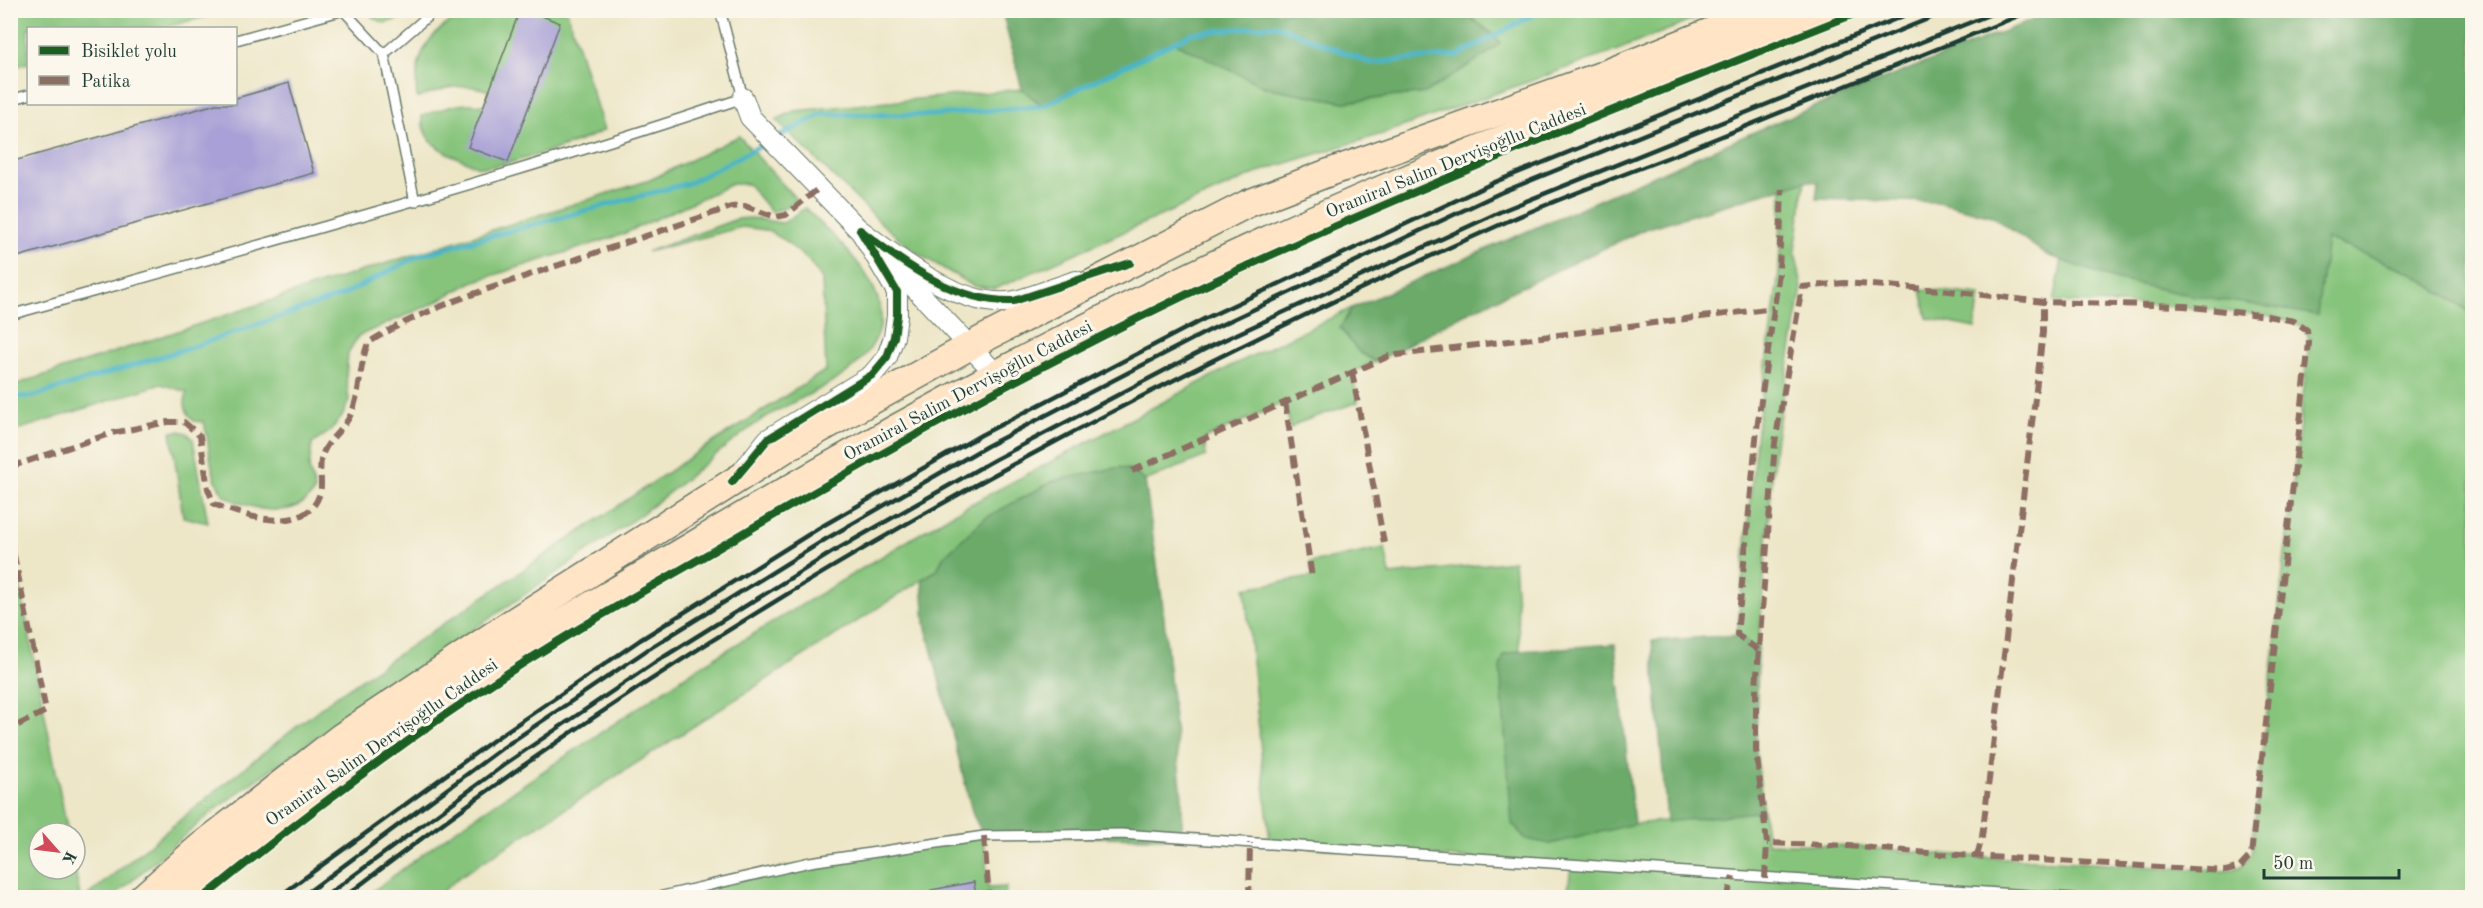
<svg xmlns="http://www.w3.org/2000/svg" width="2483" height="908" viewBox="0 0 2483 908" font-family="'Old Standard TT',serif">
<style>
.green{fill:#86c47b;stroke:#528058;stroke-width:1.5}
.forest{fill:#6caa6b;stroke:#467450;stroke-width:1.5}
.lines{fill:none;stroke-linecap:round;stroke-linejoin:round}
.stream{stroke:#4ab5c7;stroke-width:5}
.building{fill:#a8a0d6}
.lane-casing{stroke:#677867;stroke-width:12}
.street-casing{stroke:#677867;stroke-width:22}
.secondary-casing{stroke:#677867;stroke-width:30}
.lane{stroke:#fff;stroke-width:9}
.street{stroke:#fff;stroke-width:20}
.secondary{stroke:#ffe4c6;stroke-width:27}
.rail{stroke:#1f3d34;stroke-width:4.5}
.quiet{stroke:#8d6e63;stroke-width:6;stroke-dasharray:12 6;stroke-linecap:butt}
.cycleway-casing{stroke:#fbf7ec;stroke-width:11}
.cycleway{stroke:#1b5e20;stroke-width:8}
.labels{text-anchor:middle;dominant-baseline:central;stroke-width:6;stroke-linejoin:round;paint-order:stroke}
.street-label{font-size:18px;fill:#1f3d34;stroke:#fbf7ec}
</style>
<rect width="100%" height="100%" fill="#fbf7ec"/>
<filter id="ink" filterUnits="userSpaceOnUse"><feTurbulence type="fractalNoise" baseFrequency=".0167" numOctaves="2"/><feDisplacementMap in="SourceGraphic" scale="12" xChannelSelector="R" yChannelSelector="G"/><feConvolveMatrix kernelMatrix="1 2 1 2 8 2 1 2 1" color-interpolation-filters="sRGB"/></filter>
<filter id="wash" filterUnits="userSpaceOnUse"><feTurbulence type="fractalNoise" baseFrequency=".008" numOctaves="4" result="noise"/><feDisplacementMap in="SourceGraphic" scale="24" xChannelSelector="R" yChannelSelector="G"/><feGaussianBlur stdDeviation="1.35" result="paint"/><feColorMatrix in="noise" values="0 0 0 0 0 0 0 0 0 0 0 0 0 0 0 0 0 1.4 0 .05"/><feComposite in="paint" operator="in"/></filter>
<g filter="url(#wash)">
<rect width="100%" height="100%" fill="#ede6c7"/>
<g class="green">
<polygon points="11,10 230,10 230,11 161,28 28,28 28,63 11,68"/>
<polygon points="370,11 370,10 414,11 396,20 384,23 372,17"/>
<path d="M472 11H567L604 130C585 141 500 169 480 167 474 166 468 162 463 160 441 151 422 142 422 116 441 109 462 100 484 106L489 91C464 81 442 89 417 98 412 52 432 27 472 11Z"/>
<path d="M1465 11H1715L1620 49 1382 134 1264 170 995 289 973 286 914 251 883 225 776 120 794 111 1022 89 1043 106 1175 42 1265 87 1345 102 1425 93 1488 53 1500 43C1491 28 1474 24 1465 11Z"/>
<path d="M739 136 797 200 782 209 771 212 748 184H732L621 235 472 282 434 303 358 336 348 353 346 377 349 400 343 415 329 432 312 444 309 468 315 490C300 515 268 513 244 504 237 502 228 499 223 494 209 474 210 445 204 422L194 421C185 411 183 405 187 392L161 384 11 432V386L321 284 650 180Z"/>
<polygon points="1805,181 1795,251 1802,287 1775,443 1758,650 1737,635 1757,429 1779,273 1782,189"/>
<path d="M805 208C835 238 897 289 877 336 856 384 796 395 757 423 714 454 674 491 630 522 527 595 421 663 318 736 287 759 254 780 223 804 185 833 150 866 113 897H86L224 784 332 699 698 452 826 370 822 279 809 261 783 239 766 230 742 227 647 252 737 219 751 218 783 223Z"/>
<path d="M2327 239 2410 272 2472 313V897L1567 898 1571 866 1270 844 1245 588 1312 577 1310 563 1385 548 1390 575 1514 561 1520 651 1504 655 1550 844 1634 824 1763 811 1767 843 1849 846 1939 854 2226 871 2240 867 2251 854 2309 343 2307 330C2285 315 2258 315 2232 312 2173 305 2114 304 2054 302L2062 260 2114 279 2179 293Z"/>
<polygon points="1921,289 1980,295 1975,328 1927,318"/>
<polygon points="1352,308 1341,328 1359,352 1376,362 1352,372 1358,402 1298,423 1290,429 1285,402 1204,439 1206,456 1145,481 1132,471 943,557 937,570 459,877 442,892 440,897 364,898 451,833 699,667 954,513 1233,365"/>
<polygon points="179,431 187,433 193,439 208,523 183,517 171,432"/>
<polygon points="10,536 68,833 39,833 39,869 75,869 80,897 11,897"/>
<polygon points="984,836 988,888 1006,887 1005,898 654,898 781,868"/>
</g>
<g class="forest">
<path d="M1002 11H1465C1474 24 1490 28 1500 43L1488 53 1425 93 1345 102 1265 87 1174 42 1043 106 1022 89Z"/>
<polygon points="2055,11 2472,11 2472,313 2410,272 2327,239 2317,315 2179,293 2114,279 2047,255 1992,216 1938,202 1816,199 1818,182 1805,181 1645,229 1462,315 1376,362 1359,352 1340,328 1352,308 1779,121"/>
<polygon points="1120,467 1132,471 1145,481 1162,599 1182,797 1182,826 1178,838 984,836 973,815 925,624 922,579 937,570 943,557 985,518 1053,481"/>
<polygon points="1737,635 1758,650 1756,750 1763,811 1667,822 1652,641"/>
<polygon points="1615,644 1634,824 1550,844 1526,839 1512,824 1500,667 1504,655 1520,651"/>
</g>
<g class="lines">
<g class="stream">
<polyline points="776,138 822,114 932,115 1043,106 1193,33 1276,25 1370,63 1459,55 1542,10"/>
<polyline points="10,397 34,396 192,347 343,295 420,255 689,183 768,142"/>
</g>
</g>
<g id="blocks">
<g class="building">
<polygon points="520,10 527,10 560,23 508,162 468,147"/>
<polygon points="289,83 314,173 10,259 10,162 216,104 236,104 236,98"/>
<polygon points="974,882 976,897 932,897 931,890"/>
</g>
</g>
</g>
<g filter="url(#ink)">
<use href="#blocks" fill-opacity="0" stroke="#677867" stroke-width="1.5"/>
<g class="lines">
<defs>
<g id="lane">
<polyline points="344,11 384,54 435,10"/>
<polyline points="236,40 344,10"/>
<polyline points="384,54 415,202"/>
<polyline points="10,100 28,95"/>
<path d="M10 315C256 246 502 179 743 98L720 10"/>
<polyline points="654,898 810,862 984,836 1121,834 2073,898"/>
</g>
<g id="street">
<polyline points="743,98 750,117 867,238"/>
<polyline points="892,264 996,374"/>
<path d="M744 469 768 439 872 375 887 357 894 337 897 316V292L860 230C899 259 963 311 1015 301 1035 296 1056 287 1076 281"/>
</g>
<g id="secondary">
<polyline points="142,898 200,847 341,737 510,624 788,447 981,340 1247,204 1325,174 1600,76 1765,10"/>
<path d="M177 898C274 817 374 739 481 672 550 628 621 588 692 546 911 415 1137 294 1371 194 1522 129 1676 71 1828 10"/>
</g>
</defs>
<use href="#lane" class="lane-casing"/>
<use href="#street" class="street-casing"/>
<use href="#secondary" class="secondary-casing"/>
<use href="#lane" class="lane"/>
<use href="#street" class="street"/>
<use href="#secondary" class="secondary"/>
<g class="rail">
<polyline points="277,898 495,739 640,640 819,528 981,435 1204,319 1495,182 1918,10"/>
<polyline points="300,898 501,749 647,650 826,539 987,446 1210,330 1500,193 1950,10"/>
<polyline points="323,898 508,762 654,663 834,551 994,460 1211,346 1504,210 2001,10"/>
<path d="M343 898C699 622 1096 405 1506 222 1565 196 1625 174 1685 151 1801 104 1917 57 2033 10"/>
</g>
<g class="quiet">
<polyline points="1352,372 1385,548"/>
<polyline points="1285,402 1312,577"/>
<path d="M10 467 112 433 168 422H184L200 436 208 489 214 504C243 516 307 537 320 493 323 481 318 468 322 456 327 439 344 430 351 414 361 392 359 366 368 343 418 311 476 293 532 274 598 252 664 230 731 207L745 206 775 217 786 215 819 188"/>
<polyline points="1132,471 1389,356 1774,308"/>
<polyline points="10,536 46,711 10,729"/>
<polyline points="1758,650 1737,635 1757,429 1779,273 1782,189"/>
<polyline points="984,836 989,898"/>
<polyline points="1977,856 1982,837 2043,332 2043,302"/>
<polyline points="1765,879 1767,843 1756,750 1756,687 1775,443 1802,287 1844,283 1941,290 2043,302 2184,306 2267,316 2294,321 2307,330 2309,343 2251,855 2240,867 2226,871 1939,854 1849,846 1767,843"/>
<polyline points="1249,898 1250,843"/>
<polyline points="1462,898 1463,894"/>
<polyline points="1727,898 1733,876"/>
<polyline points="1978,898 1978,891"/>
</g>
<defs>
<g id="cycleway">
<path d="M732 482 768 439 872 375 887 357 894 337 897 316V292L860 230C905 264 954 303 1014 301L1130 263"/>
<path d="M203 898C316 806 433 718 557 642 622 602 689 566 754 527 918 431 1085 340 1258 261 1457 170 1661 91 1864 10"/>
</g>
</defs>
<use href="#cycleway" class="cycleway-casing"/>
<use href="#cycleway" class="cycleway"/>
</g>
</g>
<g class="labels">
<g class="street-label">
<text transform="translate(1456 161) rotate(-22)">Oramiral Salim Dervişoğllu Caddesi</text>
<text transform="translate(968 391) rotate(-28)">Oramiral Salim Dervişoğllu Caddesi</text>
<text transform="translate(382 743) rotate(-35)">Oramiral Salim Dervişoğllu Caddesi</text>
</g>
</g>
<rect width="2483" height="908" fill="none" stroke="#fbf7ec" stroke-width="36"/>
<rect x="27" y="27" width="210" height="78" fill="#fbf7ec" stroke="#a3ada2" stroke-width="1.5"/>
<rect x="39" y="46" width="30" height="9" fill="#1b5e20" stroke="#a3ada2" stroke-width="1.5"/>
<text x="81" y="57" font-size="18" fill="#1f3d34">Bisiklet yolu</text>
<rect x="39" y="76" width="30" height="9" fill="#8d6e63" stroke="#a3ada2" stroke-width="1.5"/>
<text x="81" y="87" font-size="18" fill="#1f3d34">Patika</text>
<g transform="translate(57 851) rotate(118)"><circle r="28" fill="#fbf7ec" stroke="#a3ada2" stroke-width="1.5"/>
<path d="M0-4.5L10 22L0 15L-10 22Z" fill="#d1495b"/>
<text y="-9" font-size="16" font-weight="bold" text-anchor="middle" fill="#1f3d34">K</text>
</g>
<path d="M2264 869v9h135v-9" fill="none" stroke="#1f3d34" stroke-width="3"/>
<text x="2273" y="869" font-size="18" fill="#1f3d34" stroke="#fbf7ec" stroke-width="4.5" paint-order="stroke">50 m</text>
</svg>
